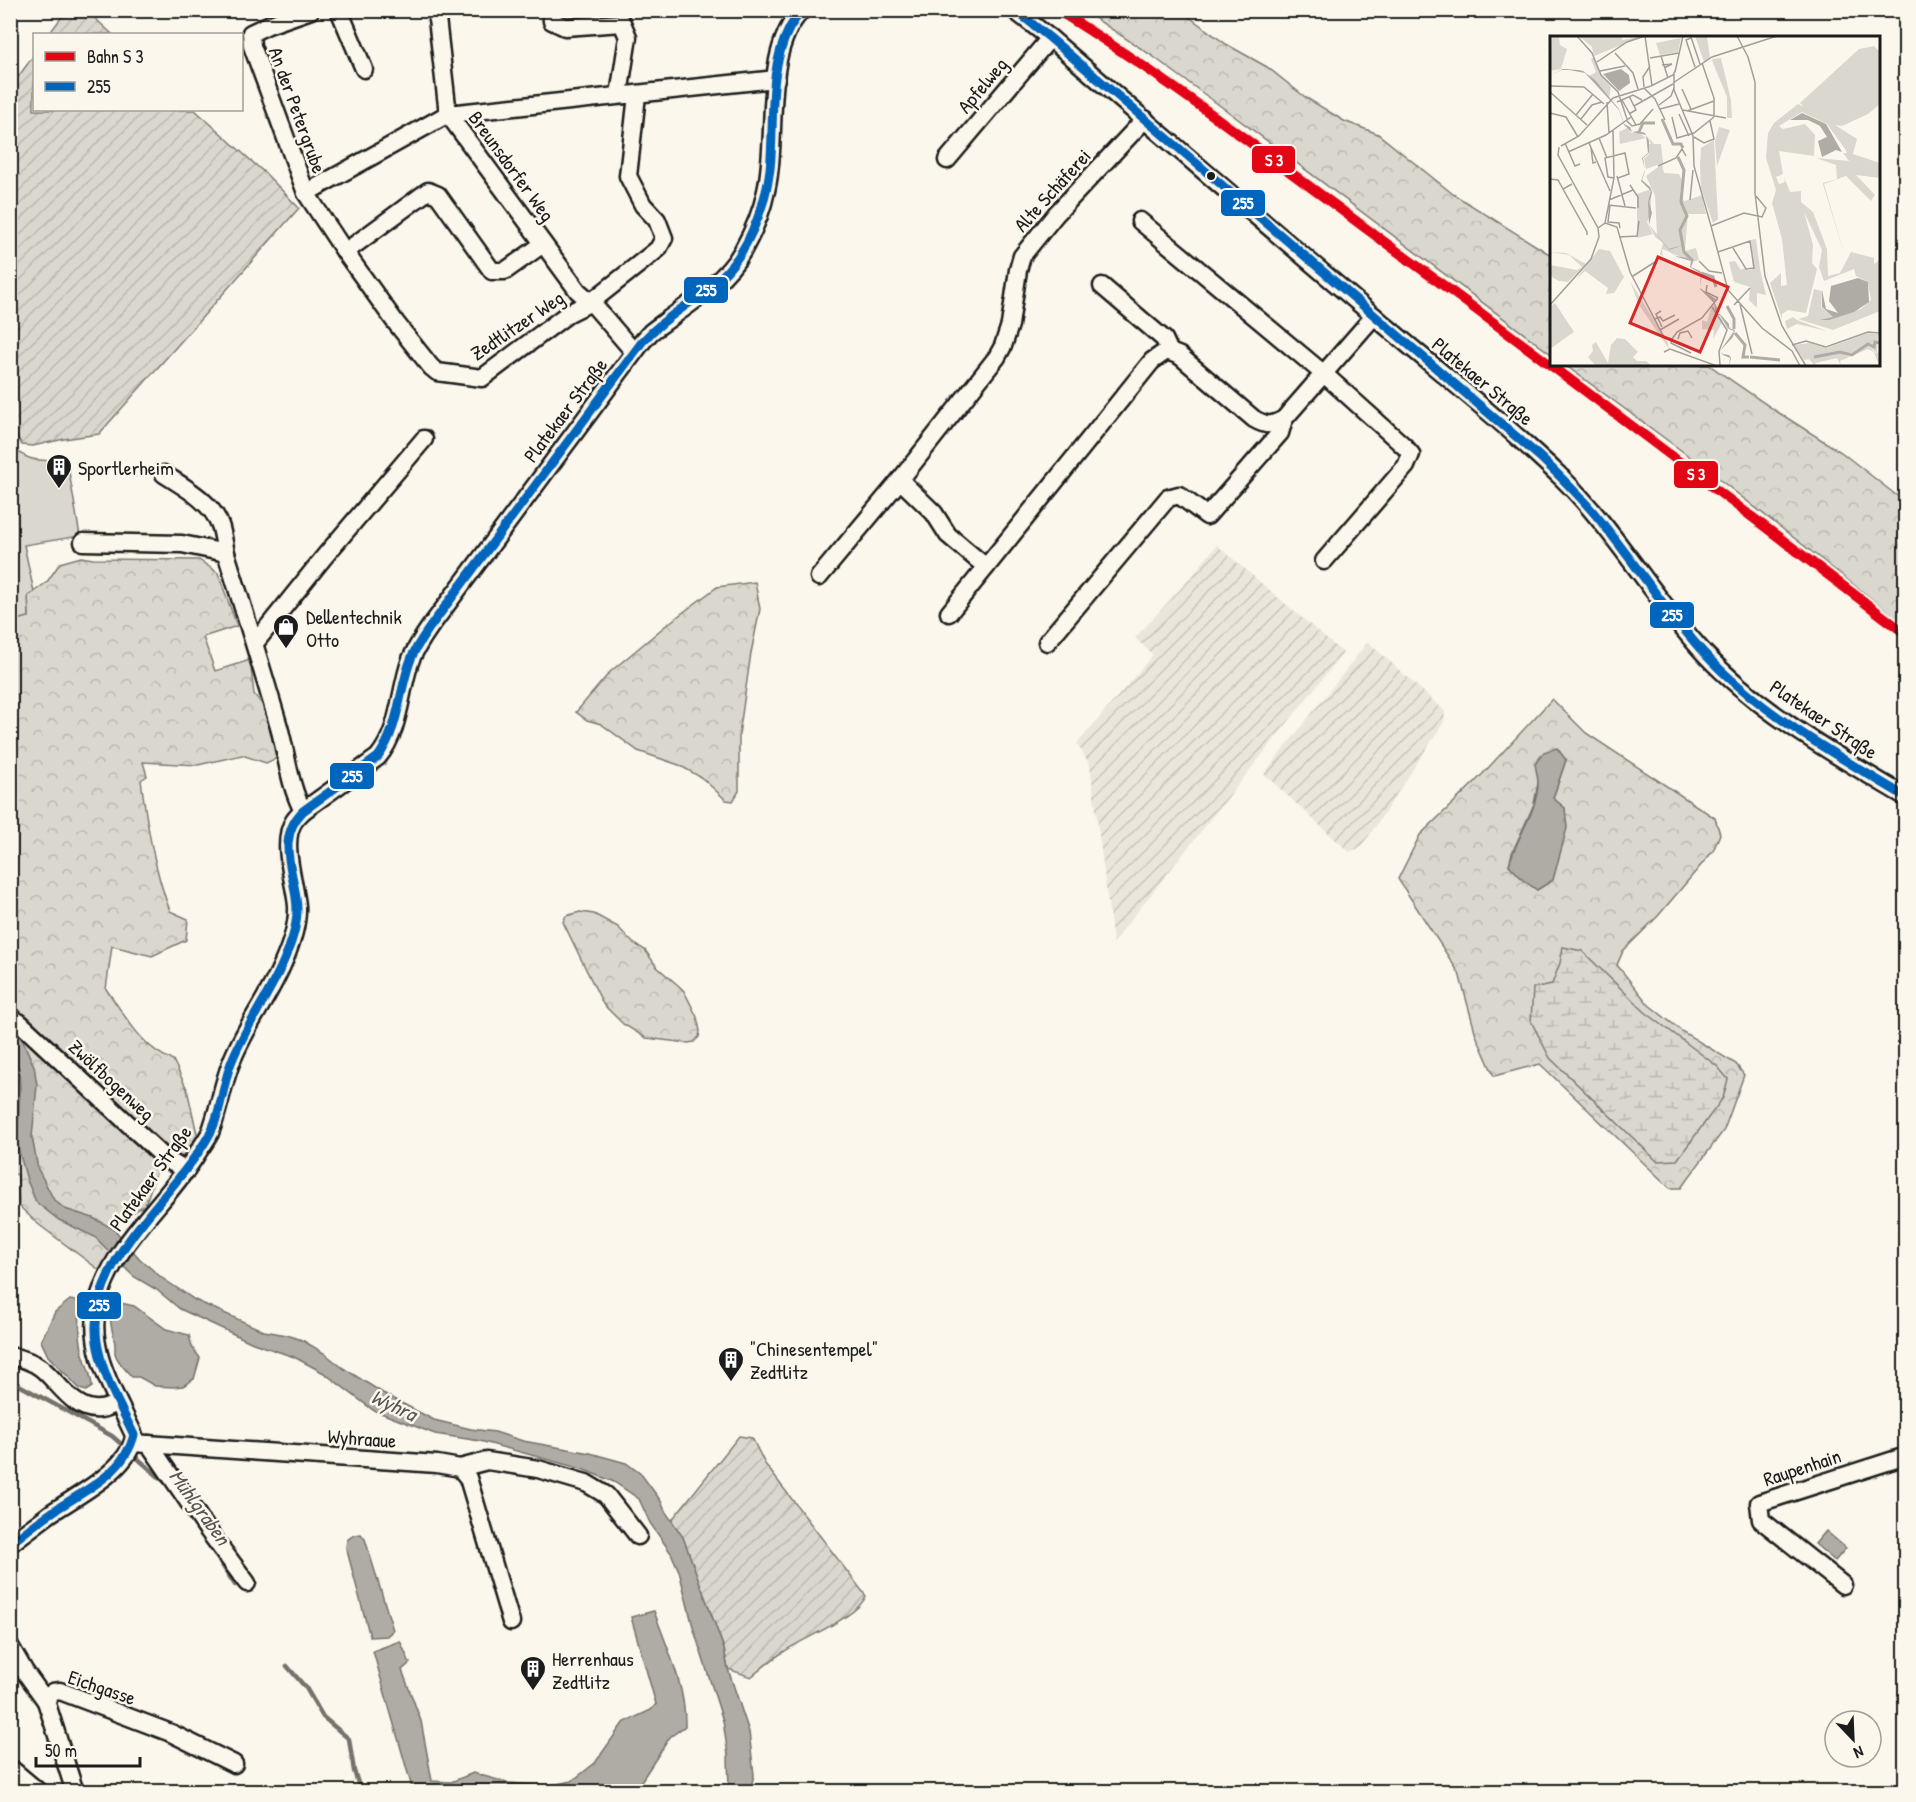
<svg xmlns="http://www.w3.org/2000/svg" width="1916" height="1802" viewBox="0 0 1916 1802" font-family="'Patrick Hand',sans-serif">
<style>
.industrial{fill:url(#industrial-furrows)}
.forest{fill:url(#forest-crowns);stroke:#7b7a75;stroke-width:1.5;fill-rule:evenodd}
.wetland{fill:url(#wetland-marsh);stroke:#7b7a75;stroke-width:1.5}
.garden{fill:url(#garden-furrows);stroke:#7b7a75;stroke-width:1.5}
.pitch{fill:#dad7ce;stroke:#7b7a75;stroke-width:1.5}
.water{fill:#afaca5;stroke:#74726e;stroke-width:1.5}
.lines{fill:none;stroke-linecap:round;stroke-linejoin:round}
.stream{stroke:#74726e;stroke-width:4.5}
.minor-casing{stroke:#1c1c1c;stroke-width:21}
.major-casing{stroke:#1c1c1c;stroke-width:26}
.minor{stroke:#fbf7ec;stroke-width:16}
.major{stroke:#fbf7ec;stroke-width:21}
.bus-1-casing{stroke:#fbf7ec;stroke-width:14}
.bus-1{stroke:#0065bd;stroke-width:9}
.rail-1-casing{stroke:#fbf7ec;stroke-width:15}
.rail-1{stroke:#e30614;stroke-width:10}
.bus-dot{fill:#1c1c1c;stroke:#fbf7ec;stroke-width:2}
.labels{text-anchor:middle;dominant-baseline:central;stroke-width:5;stroke-linejoin:round;paint-order:stroke}
.street-label{font-size:20px;fill:#1c1c1c;stroke:#fbf7ec}
.poi-label{font-size:20px;fill:#1c1c1c;stroke:#fbf7ec;text-anchor:start}
.water-label{font-size:21px;font-style:italic;fill:#575653;stroke:#fbf7ec}
.inset-river{fill:none;stroke:#afaca5;stroke-width:3}
.inset-road{fill:none;stroke:#a29f99;stroke-width:1.5}
.view{fill:#d62828;fill-opacity:0.15;stroke:#d62828;stroke-width:3}
.inset-edge{fill:none;stroke:#1c1c1c;stroke-width:3}
.line-badge{stroke:#fbf7ec;stroke-width:2}
.badge-label{font-size:16px;text-anchor:middle;font-weight:bold;fill:#fff}
</style>
<defs>
<pattern id="industrial-furrows" width="10" height="10" patternUnits="userSpaceOnUse" patternTransform="scale(1.5)"><rect width="10" height="10" fill="#eae6dc"/><path d="M-1 1l2-2M0 10L10 0M9 11l2-2" fill="none" stroke="#c8c5bc"/></pattern>
<pattern id="forest-crowns" width="20" height="18" patternUnits="userSpaceOnUse" patternTransform="scale(1.5)"><rect width="20" height="18" fill="#dad7ce"/><path d="M2 6a3 3 0 1 1 6 0M12 15a3 3 0 1 1 6 0" fill="none" stroke="#bab8b0"/></pattern>
<pattern id="wetland-marsh" width="20" height="14" patternUnits="userSpaceOnUse" patternTransform="scale(1.5)"><rect width="20" height="14" fill="#dad7ce"/><path d="M1 5h8M5 5V1M11 12h8M15 12V8" fill="none" stroke="#bab8b0"/></pattern>
<pattern id="garden-furrows" width="10" height="10" patternUnits="userSpaceOnUse" patternTransform="scale(1.5)"><rect width="10" height="10" fill="#dad7ce"/><path d="M-1 1l2-2M0 10L10 0M9 11l2-2" fill="none" stroke="#bab8b0"/></pattern>
</defs>
<rect width="100%" height="100%" fill="#fbf7ec"/>
<filter id="ink" filterUnits="userSpaceOnUse"><feTurbulence type="fractalNoise" baseFrequency=".0167" numOctaves="2"/><feDisplacementMap in="SourceGraphic" scale="12" xChannelSelector="R" yChannelSelector="G"/><feConvolveMatrix kernelMatrix="1 2 1 2 8 2 1 2 1" color-interpolation-filters="sRGB"/></filter>
<g filter="url(#ink)">
<g class="industrial">
<polygon points="1217,545 1343,653 1113,942 1090,765 1077,744 1153,655 1135,638 1193,575"/>
<polygon points="1368,642 1445,711 1444,722 1369,836 1359,848 1349,852 1264,774"/>
</g>
<g class="forest">
<polygon points="1084,11 1181,11 1226,44 1267,67 1305,97 1344,121 1378,134 1453,194 1551,255 1551,354 1230,113 1151,55"/>
<polygon points="1565,365 1709,365 1776,411 1841,452 1905,502 1905,625 1701,465"/>
<path d="M81 557 93 559 199 560 218 573 237 626 203 637 215 671 250 660 254 694 270 714 278 758 266 763 242 755 198 765 143 762 147 776 141 780C147 824 154 869 170 911L188 919 186 940 152 956 112 946 106 989C125 1015 142 1049 173 1060L187 1089 198 1138 177 1162 157 1171 145 1205 116 1223 114 1250 106 1275 38 1224 19 1206 18 1175 11 1173 10 621 29 617 28 596 47 582 60 563Z"/>
<polygon points="755,582 760,609 751,653 739,735 739,791 733,801 726,800 702,778 679,765 638,751 601,724 587,720 576,712 610,672 665,626 717,587"/>
<path d="M1552 699 1586 733 1715 818 1720 834 1713 851 1658 916 1623 951 1617 965 1649 1005 1683 1032 1736 1064 1744 1075 1724 1130 1681 1188H1670L1540 1064 1494 1076 1476 1035 1459 973 1398 879 1420 835 1476 781ZM1566 760 1553 798 1509 865 1512 853 1534 804 1538 783Z"/>
<polygon points="580,912 594,914 618,927 633,943 645,950 657,967 679,986 684,991 697,1017 700,1031 699,1037 694,1042 688,1043 646,1038 623,1024 603,1004 563,922 566,916"/>
</g>
<polygon class="wetland" points="1563,947 1582,951 1645,1012 1717,1066 1728,1079 1723,1098 1677,1160 1657,1161 1550,1058 1531,1021 1533,988 1552,984 1560,963"/>
<g class="garden">
<polygon points="67,10 87,11 112,34 49,34"/>
<polygon points="34,55 34,110 195,110 267,175 299,208 99,434 64,439 33,446 22,445 11,426 10,88"/>
<path d="M739 1436 752 1438 765 1464 866 1596C857 1618 805 1637 785 1651 773 1658 762 1668 751 1677L728 1669 724 1649 683 1538 671 1521Z"/>
</g>
<path class="pitch" d="M10 445C31 465 41 460 67 460L80 536 24 545 34 592 28 596 29 617 11 621Z"/>
<g class="water">
<path d="M1557 748 1566 760 1553 798 1565 808 1567 828 1553 880 1537 890 1523 880 1509 865C1516 838 1537 812 1538 784 1538 777 1536 770 1535 764L1544 752Z"/>
<polygon points="11,1030 22,1039 34,1066 37,1085 32,1137 38,1169 54,1200 65,1209 93,1218 114,1229 140,1259 162,1278 195,1300 264,1331 287,1335 302,1340 324,1353 343,1368 386,1395 434,1420 471,1429 495,1432 523,1441 590,1453 626,1463 641,1474 661,1501 665,1511 683,1537 724,1649 728,1669 749,1732 754,1775 750,1791 729,1791 728,1755 723,1721 693,1627 679,1571 671,1553 650,1523 639,1499 614,1482 582,1469 480,1441 435,1434 373,1410 324,1373 294,1357 253,1343 180,1309 157,1290 133,1276 95,1237 59,1220 36,1202 27,1180 17,1144 20,1090 19,1068 11,1052"/>
<path d="M70 1300 80 1302C79 1318 79 1334 82 1350 85 1362 92 1375 92 1387L86 1391 80 1389 48 1356 41 1341 55 1312Z"/>
<path d="M116 1302 134 1306 166 1329 189 1335 192 1347 200 1358 194 1379 183 1386 173 1387 155 1386 139 1377H132C126 1370 117 1362 115 1353 115 1350 115 1347 115 1344 113 1329 105 1315 116 1302Z"/>
<polygon points="1826,1531 1846,1548 1835,1561 1815,1544"/>
<polygon points="361,1534 365,1539 393,1630 387,1636 370,1637 346,1547 347,1540 354,1535"/>
<path d="M654 1611C667 1648 686 1687 685 1726L670 1737 642 1780 631 1791H413L373 1651 400 1641 410 1663 402 1670 421 1721 432 1781 451 1782 473 1773 509 1783 546 1786 572 1781 595 1763 623 1723 651 1710 656 1704 631 1617Z"/>
</g>
<g class="lines">
<g class="stream">
<polyline points="10,1380 112,1436 167,1484"/>
<polyline points="209,1545 235,1585"/>
<polyline points="287,1666 306,1688 323,1717 349,1739 354,1771 361,1792"/>
</g>
<defs>
<g id="minor">
<polyline points="339,10 364,69"/>
<polyline points="436,10 448,114 578,291 591,302 634,352"/>
<polyline points="551,10 552,21 565,27 622,23 628,37 619,95"/>
<path d="M1014 10 1050 38C1157 131 1265 224 1374 316 1437 370 1503 421 1562 478 1616 531 1653 598 1704 653 1760 713 1836 755 1906 797"/>
<polyline points="637,95 628,176 643,205 657,220 664,238 658,249 591,302 569,313 482,378 437,372 431,367 396,323 345,252 306,193 448,114 776,79"/>
<polyline points="947,160 1050,38"/>
<polyline points="306,193 252,46 251,33 268,25 311,10"/>
<polyline points="1140,221 1324,374 1404,446 1411,454 1406,466 1324,561"/>
<polyline points="345,252 428,191 438,195 492,271 505,271 543,244"/>
<polyline points="1102,286 1164,339 1170,352"/>
<path d="M164 474C184 487 211 501 220 525 223 533 224 544 226 553"/>
<polyline points="900,480 934,513 948,535 986,567"/>
<path d="M83 542 182 544 226 553C244 611 262 668 279 727 287 755 289 785 303 811"/>
<polyline points="819,577 900,480 997,357 1003,346 1010,325 1018,270 1022,256 1056,214 1145,119"/>
<path d="M949 613 1152 361 1165 352H1170L1180 356 1254 419C1266 426 1272 426 1284 419L1374 316"/>
<polyline points="1047,642 1168,498 1179,495 1207,516 1280,433 1284,419"/>
<polyline points="255,643 324,557 424,439"/>
<polyline points="10,1018 19,1022 166,1159 186,1171"/>
<path d="M10 1356C21 1358 32 1361 41 1368 58 1381 74 1412 100 1409 106 1409 112 1405 117 1403"/>
<polyline points="133,1443 437,1464 460,1468 468,1478 511,1622"/>
<polyline points="149,1444 207,1529 247,1583"/>
<polyline points="460,1468 487,1461 538,1469 586,1483 606,1495 638,1536"/>
<path d="M10 1544C24 1533 38 1523 51 1513 76 1496 132 1468 134 1435 115 1393 86 1351 98 1302 112 1244 168 1202 198 1152 202 1146 207 1139 210 1133 219 1110 222 1086 231 1063 244 1028 269 997 283 963 291 945 298 925 297 906 295 882 280 842 294 821 296 818 300 814 303 811L378 757C401 729 399 692 411 659 416 648 423 637 430 627L642 342 651 332C681 309 725 284 743 250 753 232 762 211 766 191 779 136 761 52 802 10"/>
<polyline points="1843,1585 1761,1520 1759,1503 1906,1456"/>
<polyline points="10,1646 25,1672 46,1701"/>
<polyline points="75,1792 46,1701 53,1692 60,1691 171,1733 234,1764"/>
</g>
<polyline id="major" points="10,1771 35,1792"/>
</defs>
<use href="#minor" class="minor-casing"/>
<use href="#major" class="major-casing"/>
<use href="#minor" class="minor"/>
<use href="#major" class="major"/>
<defs>
<g id="bus-1">
<path d="M1015 10 1050 38 1540 457C1561 477 1581 497 1599 519 1635 563 1665 610 1703 652 1759 713 1835 754 1906 797"/>
<path d="M10 1544C24 1533 37 1522 51 1513 82 1491 124 1475 134 1435 122 1409 107 1384 100 1356 75 1268 169 1205 208 1137 221 1115 222 1087 231 1063 244 1029 266 1000 281 967 289 949 297 930 297 910 297 875 273 841 303 811L378 757C400 726 398 693 411 659 415 648 423 637 430 627L642 342C676 304 721 293 747 242 759 219 767 195 770 169 775 123 767 72 789 29 792 23 797 17 802 10"/>
</g>
</defs>
<use href="#bus-1" class="bus-1-casing"/>
<use href="#bus-1" class="bus-1"/>
<defs>
<path id="rail-1" d="M1057 10C1164 76 1263 152 1364 227 1546 360 1726 497 1906 634"/>
</defs>
<use href="#rail-1" class="rail-1-casing"/>
<use href="#rail-1" class="rail-1"/>
</g>
</g>
<defs>
<symbol id="building-pin" viewBox="-11 -11 22 30"><path d="M0 17L-7.5 6A9.5 9.5 0 1 1 7.5 6Z" fill="#1c1c1c" stroke="#fbf7ec"/><path d="M-4-6H4V6H1V3H-1V6H-4ZM-2.5-4.3h1.7v1.8h-1.7ZM.8-4.3h1.7v1.8H.8ZM-2.5-1h1.7V.8h-1.7ZM.8-1h1.7V.8H.8Z" fill="#fff"/></symbol>
<symbol id="shop-pin" viewBox="-11 -11 22 30"><path d="M0 17L-7.5 6A9.5 9.5 0 1 1 7.5 6Z" fill="#1c1c1c" stroke="#fbf7ec"/><path d="M-5-2.5h2.3a2.7 3.5 0 0 1 5.4 0H5L5.5 6h-11ZM-1.5-2.5h3a1.5 2.3 0 0 0-3 0Z" fill="#fff"/></symbol>
</defs>
<g fill-rule="evenodd">
<use href="#building-pin" x="44" y="452" width="30" height="40"/>
<use href="#shop-pin" x="271" y="612" width="30" height="40"/>
<use href="#building-pin" x="716" y="1345" width="30" height="40"/>
<use href="#building-pin" x="518" y="1654" width="30" height="40"/>
</g>
<circle class="bus-dot" cx="1211" cy="176" r="5"/>
<g class="labels">
<g class="street-label">
<text transform="translate(982 85) rotate(-50)">Apfelweg</text>
<text transform="translate(298 110) rotate(70)">An der Petergrube</text>
<text transform="translate(512 166) rotate(54)">Breunsdorfer Weg</text>
<text transform="translate(1052 190) rotate(-48)">Alte Schäferei</text>
<text transform="translate(517 325) rotate(-34)">Zedtlitzer Weg</text>
<text transform="translate(1483 381) rotate(40)">Platekaer Straße</text>
<text transform="translate(565 410) rotate(-53)">Platekaer Straße</text>
<text transform="translate(1824 719) rotate(34)">Platekaer Straße</text>
<text transform="translate(112 1080) rotate(43)">Zwölfbogenweg</text>
<text transform="translate(150 1178) rotate(-54)">Platekaer Straße</text>
<text transform="translate(362 1438) rotate(4)">Wyhraaue</text>
<text transform="translate(1802 1467) rotate(-18)">Raupenhain</text>
<text transform="translate(102 1687) rotate(19)">Eichgasse</text>
</g>
<g class="poi-label">
<text x="78" y="467">Sportlerheim</text>
<text x="306" y="616">Dellentechnik<tspan x="306" dy="23">Otto</tspan></text>
<text x="750" y="1348">"Chinesentempel"<tspan x="750" dy="23">Zedtlitz</tspan></text>
<text x="552" y="1658">Herrenhaus<tspan x="552" dy="23">Zedtlitz</tspan></text>
</g>
<g class="water-label">
<text transform="translate(394 1405) rotate(25)">Wyhra</text>
<text transform="translate(200 1507) rotate(54)">Mühlgraben</text>
</g>
</g>
<g transform="translate(1550 36)">
<rect width="330" height="330" fill="#fbf7ec"/>
<path d="M101 153V177L97 186 103 198 87 202V158ZM152 159 156 178H137L132 166ZM206 203 210 233 213 246 197 235 203 233 201 204ZM317 308 326 317 330 316 329 330 324 316 318 313 290 325 291 330 287 322 265 327 266 321 289 316V322L301 320Z" fill="#dad7ce"/>
<path d="M2 0H9L10 9 17 13 11 33 0 35ZM29 0H72V4L94 0 44 20 42 11ZM145 0H157L160 22 154 26ZM324 10 330 16V68L318 78 292 90 285 89 307 103 303 118 330 127V142L306 139 325 159 321 165 296 140 274 148 295 221 273 148V147L287 143 286 129 266 122 299 125 293 117H297L295 113 277 88 252 76 229 90 233 93 255 88 265 99 264 120 229 115 233 138 226 141 229 148 235 146 234 141 240 156 251 155V166L263 176 277 213 278 240 290 237 301 216 324 222V228L330 224V275L283 294 248 283 258 280 264 253 272 255 271 271 283 281 271 284 311 273 321 264 318 246 306 240 304 233 274 245 269 231 272 214 254 176 263 209 262 227 267 233 256 277 238 274 232 278V283L220 247 231 237V250L237 249 232 203 222 167 226 154 216 122 218 97 224 87 248 68 254 71 250 67 309 13ZM44 21 50 38 61 51 59 63 39 40 46 36 41 23ZM171 22 181 64 182 82H177V61L163 27 162 23ZM164 104 168 183 163 187 151 152 150 129 151 112ZM112 128 114 137 129 138 134 149 130 155 138 176 135 215 146 212 149 224 143 226 112 213 113 220 110 218 113 207 105 201 99 188 107 199 105 160 96 140ZM49 213 60 215 74 241 64 257 56 258 58 252 35 235 26 243ZM0 216 16 217 36 228 18 246 9 245 0 240V229L27 234 32 231 19 219ZM185 225 191 234 195 232 213 246 216 259 207 257V272L199 264 200 251 184 246 179 226ZM80 245 118 307 119 313 89 269ZM5 267 24 296 0 313V271ZM166 268 167 276 181 292 177 293 173 285 163 303 164 294 152 293V284L157 286 161 272ZM243 281 247 284 277 295 247 288 237 293 235 285ZM318 297 328 298 327 317 317 308 295 322 289 323V317L266 321 265 330 259 323 254 324 244 309 260 307 277 312ZM67 302 75 303 88 316 83 321 87 325H96L102 330H46L38 321 43 315 42 309 46 306 58 327 61 309Z" fill="#dad7ce"/>
<path d="M131 2 128 16 110 19 106 7Z" fill="#dad7ce"/>
<path d="M79 91 81 97 88 96 96 102 70 108 69 96ZM169 91 180 94 167 130 165 105ZM97 100 104 108H111L113 127 96 133 94 123 99 118 97 108H101Z" fill="#dad7ce"/>
<path d="M13 33 29 34 33 35 45 44 69 73 74 88 80 91 82 96 88 95 95 97 99 105V116L98 118 93 122 95 135 92 144 100 151 101 153 102 156 101 161 99 166 102 177 99 189 118 213 134 209 119 214 126 220 137 222 143 226 141 231 150 235 152 238 150 252 167 264 164 265 167 272 166 278H170L179 288V292L185 294 183 301 170 315 173 318 179 319 181 322 179 330 180 322 173 319 170 315 184 295 179 293 170 279H166L164 267 150 253 151 238 140 231 141 225 127 221 122 217 99 189 98 166 101 155 91 145 95 134 92 122 98 117 96 99 82 96 74 89 69 74 35 37 14 33 0 39ZM71 33 79 39 80 47 69 55 53 38ZM252 77 276 88 292 116 286 114 272 121 268 105 277 101 270 90 258 84H240ZM308 242 318 246 319 266 304 276 279 284H270L283 281 272 271V254L276 273 288 277 279 265 281 250Z" fill="#afaca5"/>
<path class="inset-river" d="M112 83 123 108H131L133 112M89 96 93 87H105M128 121 134 134 131 166 137 180 130 194 134 216 143 225M151 237 163 241 166 251M177 270 184 283V293M185 297 195 309 193 321H199M200 321 230 324M264 321 290 316 302 319 318 308 324 311 325 306 330 307"/>
<path class="inset-road" d="M27 0 42 17 51 39 68 56 77 83M95 0 102 50M187 0 198 21 205 46V157L215 240 232 290 256 330M141 1 150 28M141 2 136 4 145 31M65 17 83 37 88 53M111 20 118 42M100 22 129 17M47 26 77 6 95 0M152 27 164 62V81M112 29 122 28 114 32M50 35 75 30M125 36 133 0M124 38V54L143 100 144 130 161 190M123 47 162 21 227 0M0 50 34 51 54 68M94 51 93 41 100 30M94 52 105 63 115 84M132 53 141 73M0 56 37 89M72 64 86 89M57 66 59 97M67 66 83 59 92 64M109 69 121 60 124 52M84 70 123 48M110 73 129 68M133 74 176 82M137 75 164 65M0 77 16 81 28 101M79 78 86 74 79 60M129 78 139 100M26 79 43 58M122 81 127 102 144 97 164 81M31 83 42 69 52 66M76 84 82 90 90 88 103 73M144 101 154 107 164 103 160 85M49 102 57 122M15 107 25 130 30 128M39 107 60 155M11 110 29 100 63 62 101 50 123 39 126 33M41 112 43 127 46 126M18 116 56 99 81 81M108 130 126 122 132 113 136 120M67 140 75 170M64 142 58 141 55 122 75 117 79 138 68 142M0 143 8 144 13 153M22 148 13 153 37 196V199V196M80 149 88 161V172M59 164 83 154M140 164 143 134M58 169 86 172M60 169 58 186 69 187 70 192M55 187 67 191 80 236 114 301 122 303M161 190 178 254 212 292 242 315 250 330M161 190 194 177 212 181 216 172 206 160M48 192 55 187 64 142 63 94M69 201 87 200 89 185M168 216 200 205 204 232 196 233 183 212M149 225 159 235 172 237M83 240 105 226M157 249 156 256 168 262M190 268 202 318M0 269 41 223 49 201 48 192 8 119 9 111M184 269 200 252M162 271 177 294 169 315 170 329M111 275 106 278 112 291M105 283 110 281 113 285 125 279M110 294 129 283M122 303 127 296 152 282 168 262M122 303 121 307 141 317M128 303 130 297 138 295 142 302M242 309 256 305 276 311 318 296 330 297M114 316 120 313 167 330"/>
<path class="view" d="M108 221 178 251 150 316 80 287Z"/>
<rect width="330" height="330" class="inset-edge"/>
</g>
<g class="line-badge">
<rect x="1251" y="145" width="45" height="29" rx="6" fill="#e30614"/>
<rect x="1220" y="189" width="46" height="28" rx="6" fill="#0065bd"/>
<rect x="683" y="276" width="46" height="28" rx="6" fill="#0065bd"/>
<rect x="1673" y="460" width="46" height="29" rx="6" fill="#e30614"/>
<rect x="1649" y="601" width="46" height="28" rx="6" fill="#0065bd"/>
<rect x="329" y="762" width="46" height="28" rx="6" fill="#0065bd"/>
<rect x="76" y="1291" width="46" height="29" rx="6" fill="#0065bd"/>
</g>
<g class="badge-label">
<text x="1274" y="166">S 3</text>
<text x="1243" y="209">255</text>
<text x="706" y="296">255</text>
<text x="1696" y="480">S 3</text>
<text x="1672" y="621">255</text>
<text x="352" y="782">255</text>
<text x="99" y="1311">255</text>
</g>
<rect width="1916" height="1802" fill="none" stroke="#fbf7ec" stroke-width="36"/>
<rect x="18" y="18" width="1880" height="1766" fill="none" stroke="#1c1c1c" stroke-width="2" filter="url(#ink)"/>
<rect x="33" y="33" width="210" height="78" fill="#fbf7ec" stroke="#a29f99" stroke-width="1.5"/>
<rect x="45" y="52" width="30" height="9" fill="#e30614" stroke="#a29f99" stroke-width="1.5"/>
<text x="87" y="63" font-size="18" fill="#1c1c1c">Bahn S 3</text>
<rect x="45" y="82" width="30" height="9" fill="#0065bd" stroke="#a29f99" stroke-width="1.5"/>
<text x="87" y="93" font-size="18" fill="#1c1c1c">255</text>
<g transform="translate(1853 1739) rotate(157)"><circle r="28" fill="#fbf7ec" stroke="#a29f99" stroke-width="1.5"/>
<path d="M0-4.5L10 22L0 15L-10 22Z" fill="#1c1c1c"/>
<text y="-9" font-size="16" font-weight="bold" text-anchor="middle" fill="#1c1c1c">N</text>
</g>
<path d="M36 1757v9h104v-9" fill="none" stroke="#1c1c1c" stroke-width="3"/>
<text x="45" y="1757" font-size="18" fill="#1c1c1c" stroke="#fbf7ec" stroke-width="4.5" paint-order="stroke">50 m</text>
</svg>
